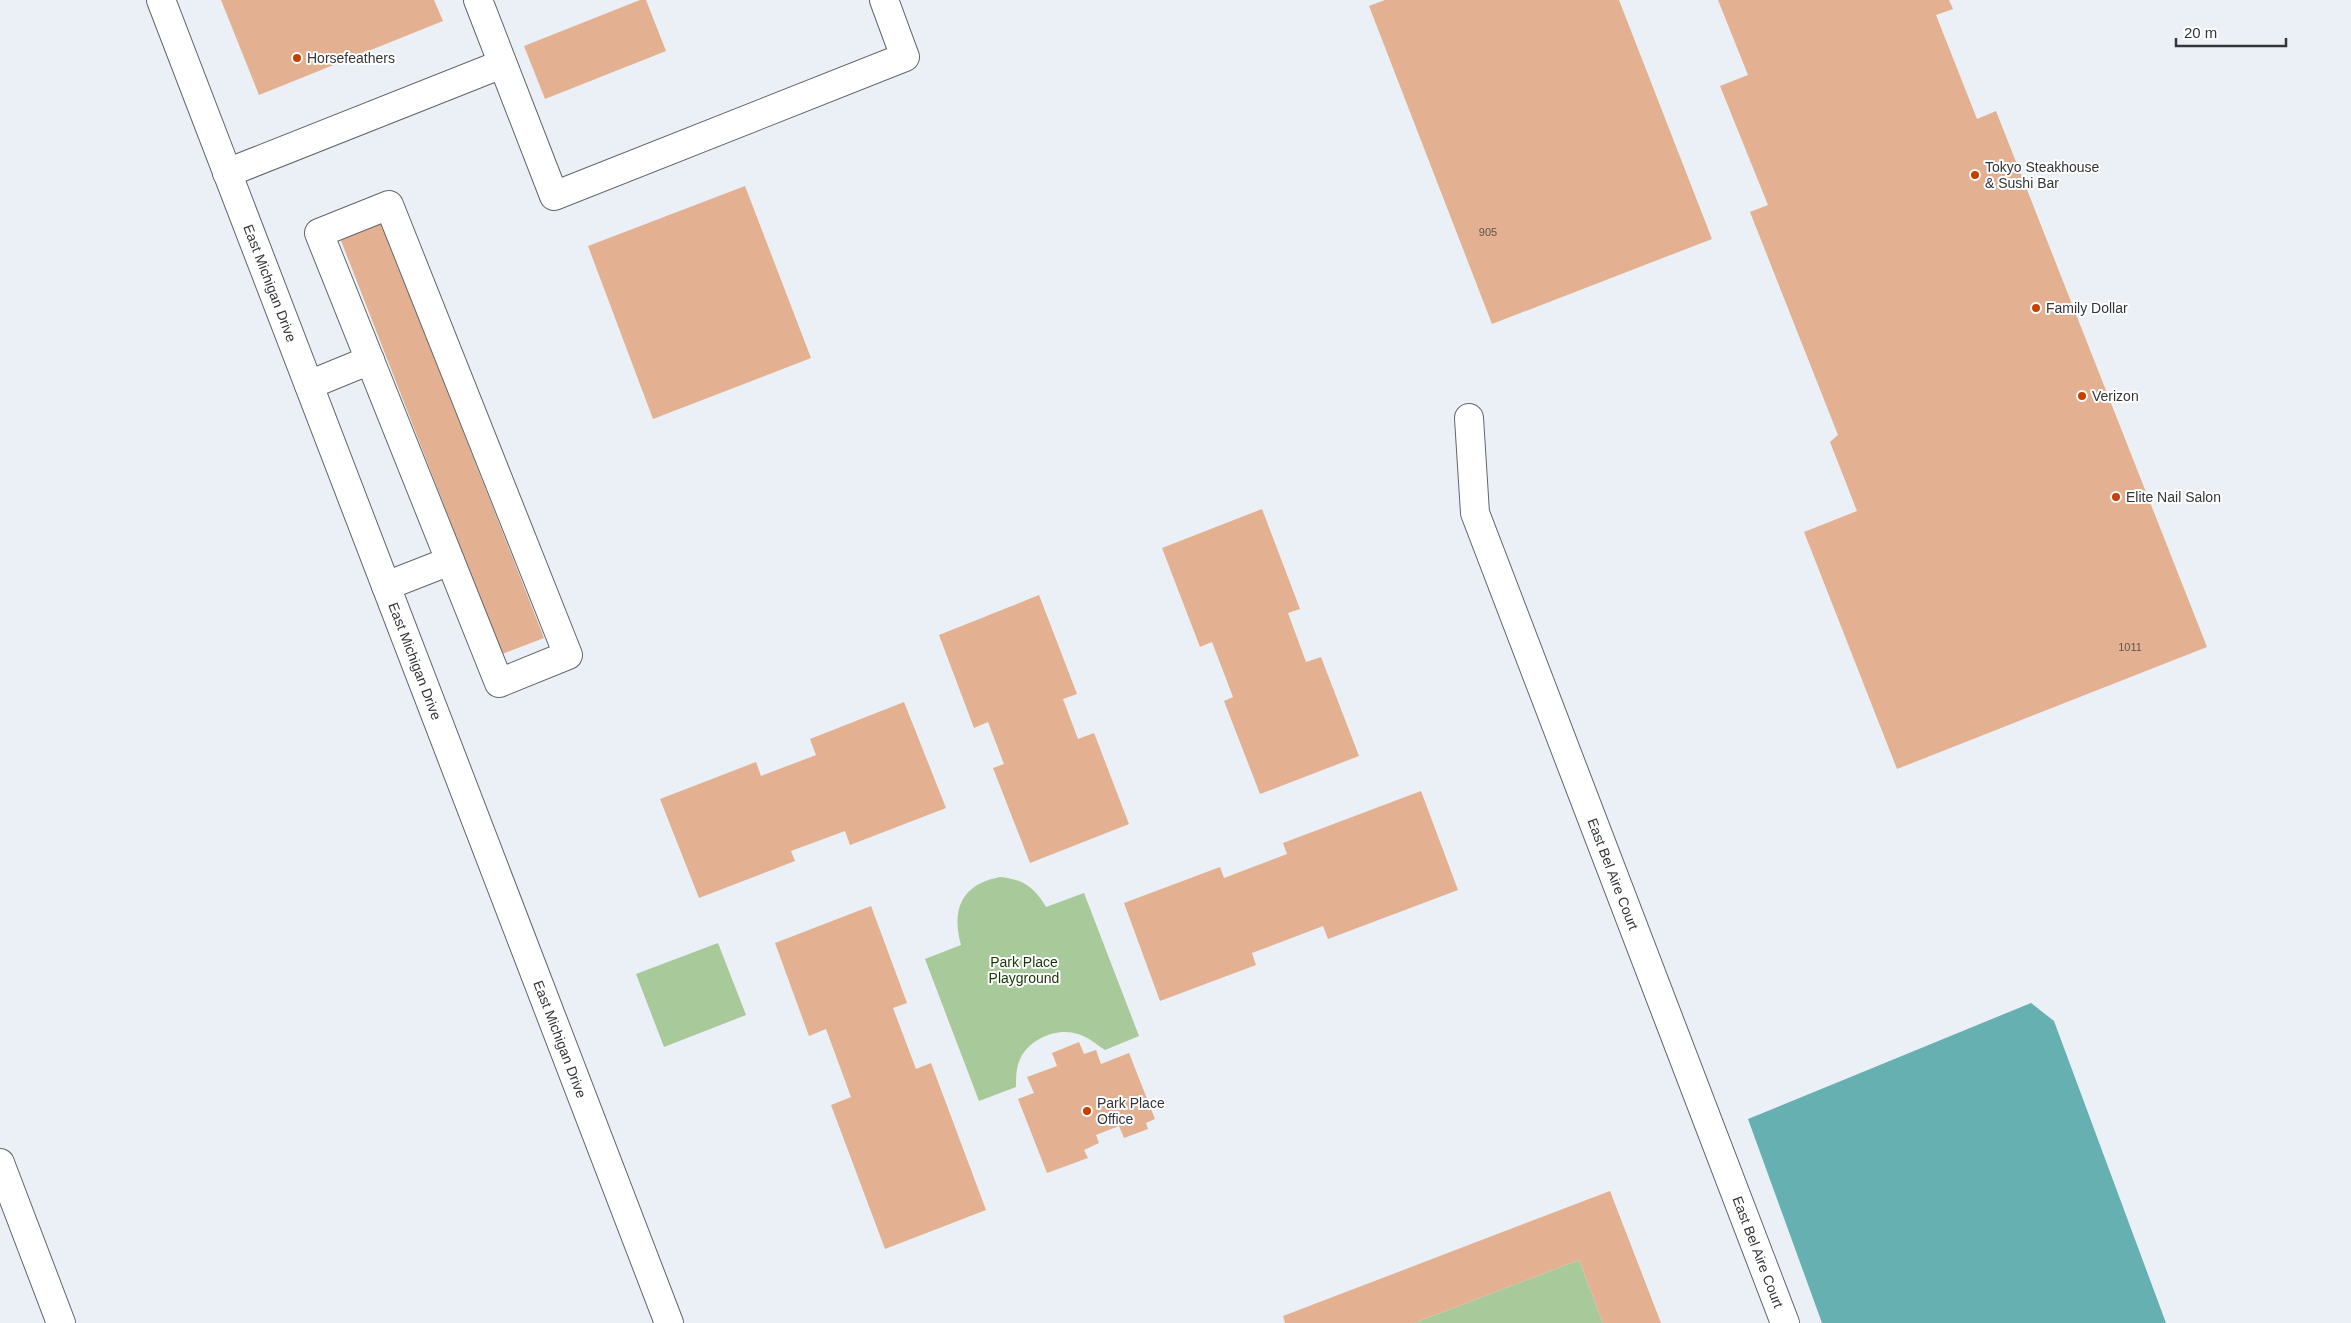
<svg xmlns="http://www.w3.org/2000/svg" width="2351" height="1323" viewBox="0 0 2351 1323" font-family="Helvetica,sans-serif">
<style>
.green{fill:#a8c99a}
.water{fill:#66b0b1}
.building{fill:#e3b191}
.lines{fill:none;stroke-linecap:round;stroke-linejoin:round}
.minor-casing{stroke:#61666b;stroke-width:30}
.minor{stroke:#fff;stroke-width:28}
.poi-dot{fill:#c64000;stroke:#fff;stroke-width:2}
.labels{text-anchor:middle;dominant-baseline:central;stroke-width:4;stroke-linejoin:round;paint-order:stroke}
.number-label{font-size:11px;fill:#5f544e}
.poi-label{font-size:14px;fill:#333537;stroke:#fff;text-anchor:start}
.street-label{font-size:14px;fill:#333537;stroke:#fff}
.park-label{font-size:14px;fill:#183605;stroke:#fff}
</style>
<rect width="100%" height="100%" fill="#eaf0f5"/>
<g class="green">
<path d="M1000 877C1023 879 1035 888 1046 907L1084 893 1139 1036 1105 1050C1096 1044 1088 1037 1078 1034 1058 1027 1031 1038 1021 1057 1016 1067 1016 1076 1016 1087L979 1101 925 959 961 945C951 909 962 884 1000 877Z"/>
<polygon points="718,943 746,1015 664,1047 636,974"/>
<polygon points="1579,1260 1603,1323 1414,1323"/>
</g>
<polygon class="water" points="2031,1003 2054,1021 2166,1323 1822,1323 1748,1119"/>
<g class="building">
<polygon points="221,0 434,0 443,21 259,95"/>
<polygon points="640,0 646,0 666,51 545,99 524,46"/>
<polygon points="1385,0 1619,0 1712,239 1492,324 1369,6"/>
<polygon points="1718,0 1949,0 1953,9 1936,15 1977,119 1996,111 2207,647 1897,769 1804,532 1857,511 1830,442 1838,435 1750,212 1768,205 1720,86 1748,75"/>
<polygon points="745,186 811,358 653,419 588,246"/>
<polygon points="381,222 544,638 502,654 340,238"/>
<polygon points="1262,509 1300,609 1288,613 1306,662 1321,657 1359,756 1260,794 1224,701 1233,697 1212,642 1200,647 1162,548"/>
<polygon points="1039,595 1077,694 1063,699 1078,739 1094,733 1129,824 1030,863 993,768 1004,764 988,722 974,728 939,635"/>
<polygon points="904,702 946,808 850,845 845,831 791,851 795,861 699,898 660,799 756,762 761,776 816,755 810,739"/>
<polygon points="1421,791 1458,890 1328,939 1323,926 1252,953 1256,965 1160,1001 1124,903 1220,867 1224,878 1287,854 1283,843"/>
<polygon points="871,906 907,1003 893,1008 916,1069 931,1063 986,1210 885,1249 831,1105 851,1097 826,1029 809,1036 775,943"/>
<polygon points="1079,1042 1084,1054 1096,1050 1101,1064 1129,1053 1155,1119 1146,1123 1148,1129 1124,1138 1119,1126 1096,1135 1099,1143 1084,1150 1088,1158 1047,1173 1018,1099 1034,1093 1027,1077 1057,1066 1052,1053"/>
<polygon points="1610,1191 1661,1323 1603,1323 1579,1260 1414,1323 1285,1323 1283,1316"/>
</g>
<g class="lines">
<defs>
<g id="minor">
<polyline points="161,0 669,1323"/>
<polyline points="478,0 554,196 905,57 884,0"/>
<polyline points="227,173 502,64"/>
<polygon points="389,205 568,655 499,683 319,233"/>
<polyline points="309,385 370,360"/>
<polyline points="1469,418 1475,513 1785,1323"/>
<polyline points="386,586 450,561"/>
<polyline points="0,1163 61,1323"/>
</g>
</defs>
<use href="#minor" class="minor-casing"/>
<use href="#minor" class="minor"/>
</g>
<g class="poi-dot">
<circle cx="297" cy="58" r="5"/>
<circle cx="1975" cy="175" r="5"/>
<circle cx="2036" cy="308" r="5"/>
<circle cx="2082" cy="396" r="5"/>
<circle cx="2116" cy="497" r="5"/>
<circle cx="1087" cy="1111" r="5"/>
</g>
<g class="labels">
<g class="number-label">
<text x="1488" y="232">905</text>
<text x="2130" y="647">1011</text>
</g>
<g class="poi-label">
<text x="307" y="58">Horsefeathers</text>
<text x="1985" y="167">Tokyo Steakhouse<tspan x="1985" dy="16">&amp; Sushi Bar</tspan></text>
<text x="2046" y="308">Family Dollar</text>
<text x="2092" y="396">Verizon</text>
<text x="2126" y="497">Elite Nail Salon</text>
<text x="1097" y="1103">Park Place<tspan x="1097" dy="16">Office</tspan></text>
</g>
<g class="street-label">
<text transform="translate(270 283) rotate(69)">East Michigan Drive</text>
<text transform="translate(415 661) rotate(69)">East Michigan Drive</text>
<text transform="translate(1613 874) rotate(69)">East Bel Aire Court</text>
<text transform="translate(560 1039) rotate(69)">East Michigan Drive</text>
<text transform="translate(1758 1252) rotate(69)">East Bel Aire Court</text>
</g>
<g class="park-label">
<text x="1024" y="962">Park Place<tspan x="1024" dy="16">Playground</tspan></text>
</g>
</g>
<path d="M2176 38v8h110v-8" fill="none" stroke="#333537" stroke-width="2.5"/>
<text x="2184" y="38" font-size="15" fill="#333537" stroke="#ffffff" stroke-width="4" paint-order="stroke">20 m</text>
</svg>
